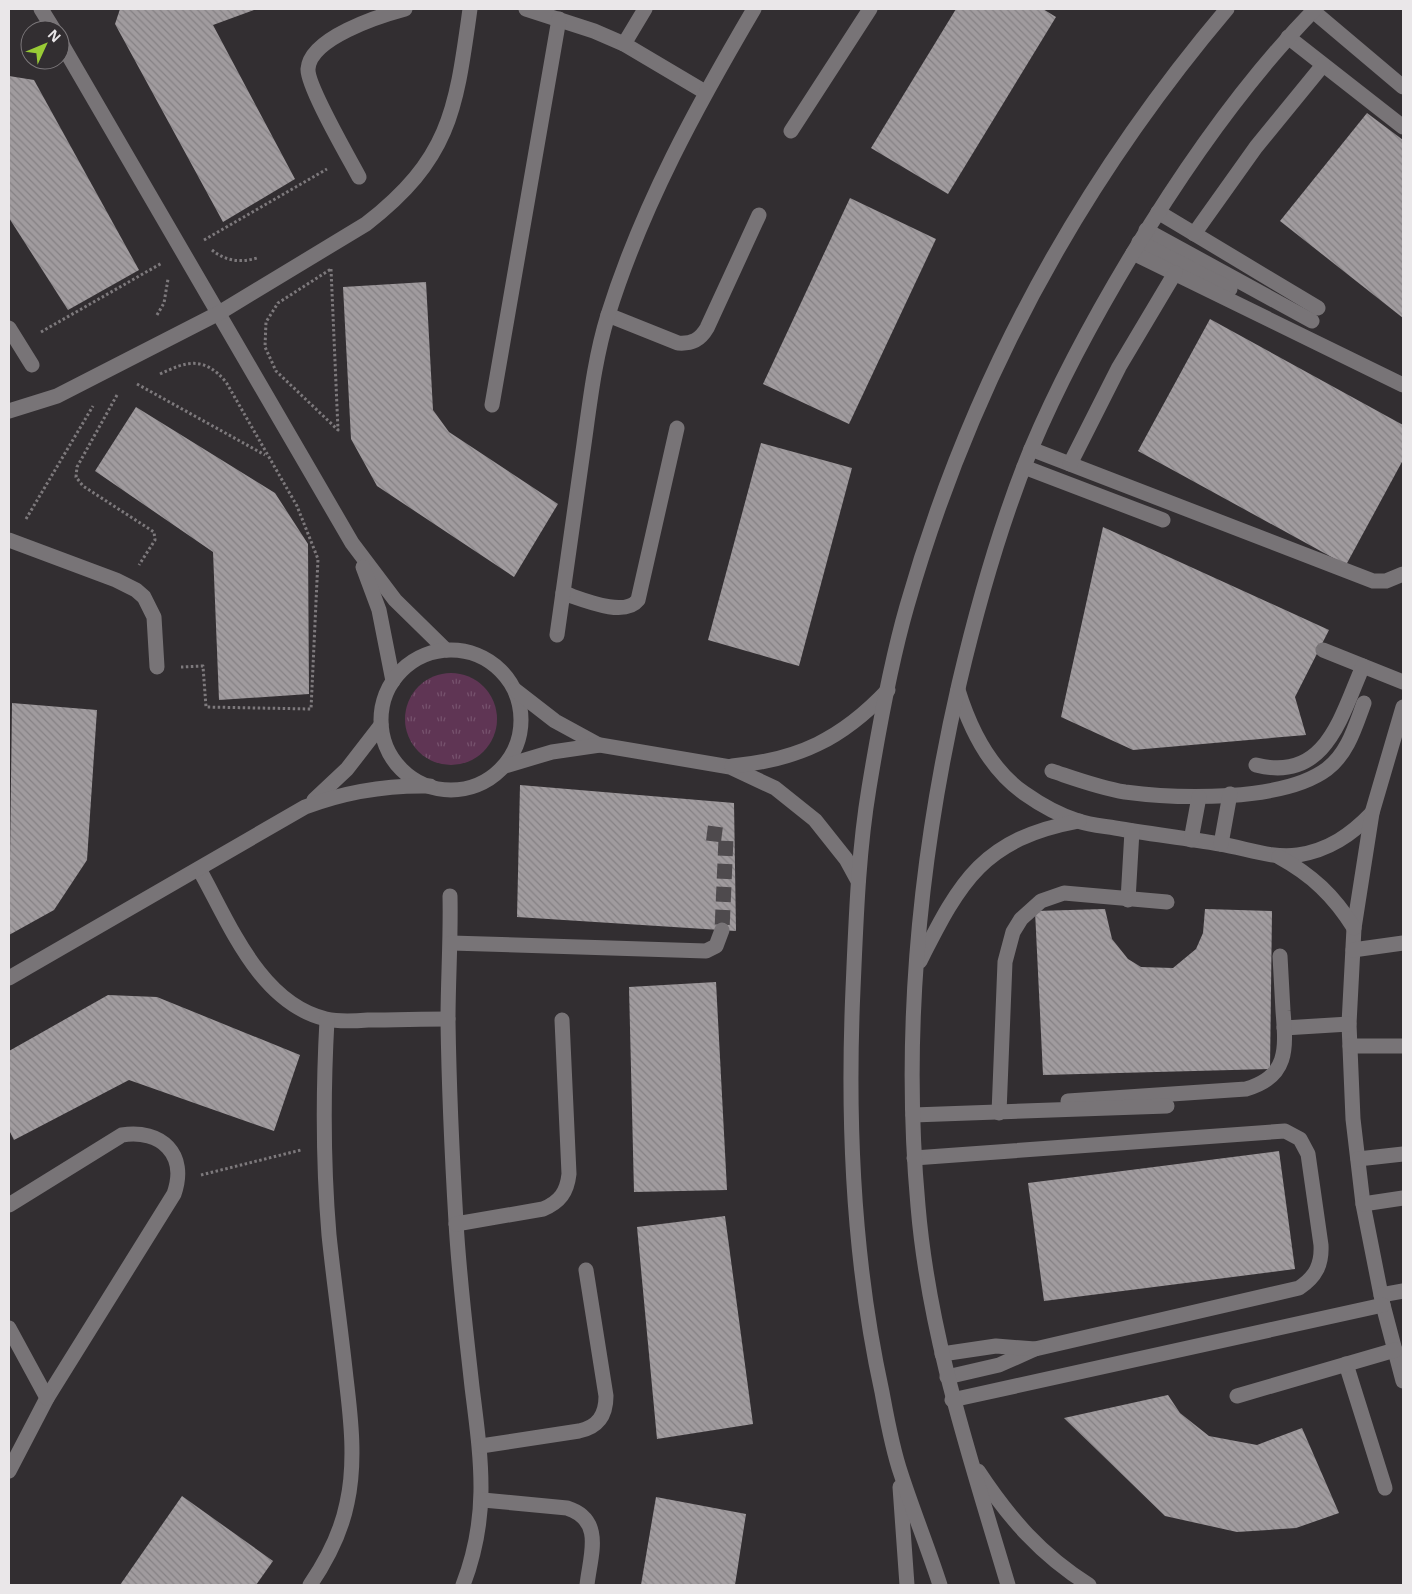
<svg xmlns="http://www.w3.org/2000/svg" width="1412" height="1594" viewBox="0 0 1412 1594" font-family="'Noto Sans',sans-serif">
<style>
.grass{fill:url(#grass-tufts)}
.building{fill:url(#building-back-hatch)}
.lines{fill:none;stroke-linecap:round;stroke-linejoin:round}
.minor-tunnel{stroke:#4e4a4d;stroke-width:15;stroke-dasharray:15 8;stroke-linecap:butt}
.path{stroke:#7d797c;stroke-width:3;stroke-dasharray:2.5 2.5;stroke-linecap:butt}
.minor{stroke:#787477;stroke-width:15}
</style>
<defs>
<pattern id="grass-tufts" width="24" height="20" patternUnits="userSpaceOnUse" patternTransform="scale(1.25)"><rect width="24" height="20" fill="#5f3554"/><path d="M3 7l-1-3M5 7V3M7 7l1-3M15 17l-1-3M17 17v-4M19 17l1-3" fill="none" stroke="#76526d"/></pattern>
<pattern id="building-back-hatch" width="6" height="6" patternUnits="userSpaceOnUse" patternTransform="scale(1.25)"><rect width="6" height="6" fill="#a09b9e"/><path d="M-1 5l2 2M0 0l6 6M5-1l2 2" fill="none" stroke="#858184"/></pattern>
</defs>
<rect width="100%" height="100%" fill="#322e31"/>
<circle class="grass" cx="451" cy="719" r="46"/>
<g class="building">
<polygon points="120,9 257,9 213,25 295,179 223,222 115,24"/>
<polygon points="956,9 1043,9 1056,17 948,194 871,148"/>
<polygon points="9,76 34,80 139,270 68,310 9,218"/>
<polygon points="1367,113 1403,140 1403,318 1280,221"/>
<polygon points="850,198 936,239 849,424 763,384"/>
<polygon points="426,282 433,410 449,432 558,504 514,577 377,486 351,439 343,287"/>
<polygon points="1210,319 1403,425 1403,460 1346,565 1138,451"/>
<polygon points="136,407 275,493 308,544 309,694 219,700 213,552 95,471"/>
<polygon points="761,443 852,468 799,666 708,640"/>
<polygon points="1103,527 1329,630 1295,697 1306,735 1133,750 1061,717"/>
<polygon points="12,703 97,710 87,860 54,910 9,935"/>
<polygon points="520,785 734,803 736,931 517,917"/>
<polygon points="1105,909 1112,939 1128,959 1141,967 1173,968 1196,949 1203,933 1205,909 1272,911 1270,1069 1043,1075 1035,911"/>
<polygon points="716,982 727,1190 634,1192 629,987"/>
<polygon points="108,995 157,997 300,1055 274,1131 129,1080 14,1140 9,1130 9,1051"/>
<polygon points="1279,1151 1295,1269 1044,1301 1028,1183"/>
<polygon points="725,1216 753,1424 657,1439 637,1227"/>
<polygon points="1168,1395 1180,1413 1209,1436 1257,1445 1302,1428 1339,1513 1296,1528 1237,1532 1165,1516 1064,1418"/>
<polygon points="182,1496 273,1561 256,1585 120,1585"/>
<polygon points="656,1497 746,1514 735,1585 641,1585"/>
</g>
<g class="lines">
<polyline class="minor-tunnel" points="707,833 723,835 726,839 722,930"/>
<g class="path">
<polyline points="204,240 327,169"/>
<path d="M212 250C225 261 241 263 257 258"/>
<polygon points="331,269 338,430 276,371 265,347 266,322 278,303"/>
<polyline points="157,315 164,303 168,279"/>
<polyline points="41,332 162,263"/>
<path d="M160 374C187 361 204 356 226 382L297 506 318 559 311 709 206 707 203 666 181 667"/>
<polyline points="137,384 265,455"/>
<polyline points="117,395 77,467 76,477 83,486 154,532 155,540 139,565"/>
<polyline points="26,519 93,406"/>
<polyline points="201,1175 301,1150"/>
</g>
<g class="minor">
<polyline points="41,9 54,30"/>
<polyline points="526,9 594,31 624,44 705,92"/>
<polyline points="1313,11 1403,87"/>
<polyline points="1288,37 1403,127"/>
<polyline points="60,41 352,543 395,600 446,650"/>
<polyline points="624,44 645,9"/>
<polyline points="791,131 870,9"/>
<path d="M359 177C349 158 307 86 308 69 310 38 379 16 405 9"/>
<polyline points="1158,212 1318,308"/>
<polyline points="1146,230 1312,321"/>
<polyline points="1194,234 1256,147 1323,65"/>
<polyline points="1139,242 1230,289"/>
<polyline points="1133,253 1403,385"/>
<path d="M608 315 678 343C692 344 700 340 707 328L759 215"/>
<polyline points="9,328 32,365"/>
<polyline points="492,405 559,19"/>
<path d="M9 411 57 396 219 313 366 224C451 158 456 109 470 9"/>
<polyline points="1031,449 1373,581 1386,581 1403,574"/>
<polyline points="1070,464 1119,367 1175,273"/>
<polyline points="1024,467 1163,520"/>
<polyline points="9,540 116,580 136,590 144,597 154,617 157,667"/>
<polyline points="363,567 379,610 393,681"/>
<path d="M563 593C582 599 624 618 638 600L677 428"/>
<path d="M557 635C566 572 575 508 584 444 590 401 595 357 608 315 642 206 697 106 754 9"/>
<polyline points="1323,650 1403,682"/>
<circle cx="451" cy="720" r="70"/>
<polyline points="515,690 555,721 599,745"/>
<path d="M958 690C970 729 990 769 1024 793 1041 805 1059 815 1078 821 1090 825 1103 826 1115 828 1150 834 1185 838 1220 844 1246 848 1272 859 1298 855 1329 850 1351 835 1372 813"/>
<polyline points="1403,707 1372,813 1354,928 1349,1024 1353,1119 1363,1204 1383,1305 1403,1381"/>
<path d="M1256 765C1326 783 1341 716 1363 666"/>
<polyline points="505,766 552,752 600,745 730,767 775,788 815,820 846,859 858,881"/>
<path d="M732 766C798 760 842 739 888 690"/>
<path d="M1052 771C1076 779 1100 788 1125 792 1178 799 1283 802 1327 769 1348 753 1355 727 1364 703"/>
<polyline points="314,800 347,769 381,725"/>
<polyline points="1191,840 1199,797"/>
<polyline points="1221,844 1230,794"/>
<path d="M1279 857C1312 875 1334 896 1354 928"/>
<path d="M199 869C229 922 259 1003 326 1019 339 1022 355 1021 368 1020 395 1020 422 1019 448 1019"/>
<path d="M450 896C451 938 448 979 448 1021 449 1088 452 1155 456 1222 459 1277 466 1332 472 1387 481 1459 490 1515 463 1585"/>
<polyline points="1128,900 1132,831"/>
<polyline points="451,943 706,951 716,946 722,930"/>
<polyline points="1353,950 1403,943"/>
<path d="M920 961C961 880 983 839 1079 821"/>
<path d="M9 978 305 807C347 791 386 785 430 786"/>
<polyline points="1284,1028 1349,1024"/>
<polyline points="1350,1046 1403,1046"/>
<path d="M1068 1101 1246 1089C1289 1077 1286 1048 1283 1011 1282 993 1281 974 1280 956"/>
<polyline points="999,1113 1005,962 1013,932 1021,919 1041,901 1064,893 1167,902"/>
<polyline points="913,1115 1167,1106"/>
<path d="M914 1158 1285 1131 1300 1139 1308 1154 1321 1245C1322 1264 1316 1277 1299 1288L1035 1349 999 1365 947 1377"/>
<polyline points="1358,1159 1403,1154"/>
<polyline points="1363,1204 1403,1198"/>
<path d="M9 1205 122 1135C161 1129 188 1154 174 1194L47 1398 9 1471"/>
<path d="M456 1224 543 1209C560 1202 567 1192 569 1174L562 1020"/>
<polyline points="1381,1295 1403,1291"/>
<polyline points="9,1328 47,1398"/>
<polyline points="942,1354 996,1346 1035,1349"/>
<polyline points="1346,1364 1385,1488"/>
<polyline points="1237,1396 1395,1350"/>
<polyline points="952,1400 1383,1305"/>
<path d="M481 1446 579 1431C598 1427 606 1415 606 1396L586 1270"/>
<path d="M978 1471C1009 1518 1041 1555 1089 1585"/>
<polyline points="900,1487 907,1585"/>
<path d="M483 1500 567 1508C605 1520 590 1556 587 1585"/>
<path d="M310 1585C327 1560 341 1533 347 1503 356 1463 351 1419 346 1378 341 1331 334 1283 329 1235 323 1163 323 1092 327 1020"/>
<path d="M940 1585C928 1548 913 1511 901 1474 892 1448 887 1419 882 1392 853 1260 847 1124 853 989 856 922 858 854 869 788 879 727 890 665 907 606 970 385 1079 184 1227 9"/>
<path d="M1008 1585C971 1460 929 1337 918 1206 902 1031 920 854 959 684 978 603 1000 525 1031 449 1060 380 1095 316 1133 253 1186 165 1244 82 1315 9"/>
</g>
</g>
<rect width="1412" height="1594" fill="none" stroke="#eae7e9" stroke-width="20"/>
<g transform="translate(45 45) rotate(46)"><circle r="24" fill="#322e31" stroke="#7c787b"/>
<path d="M0-4L9 19L0 12L-9 19Z" fill="#99cb36"/>
<text y="-8" font-size="14" font-weight="bold" text-anchor="middle" fill="#eae7e9">N</text>
</g>
</svg>
